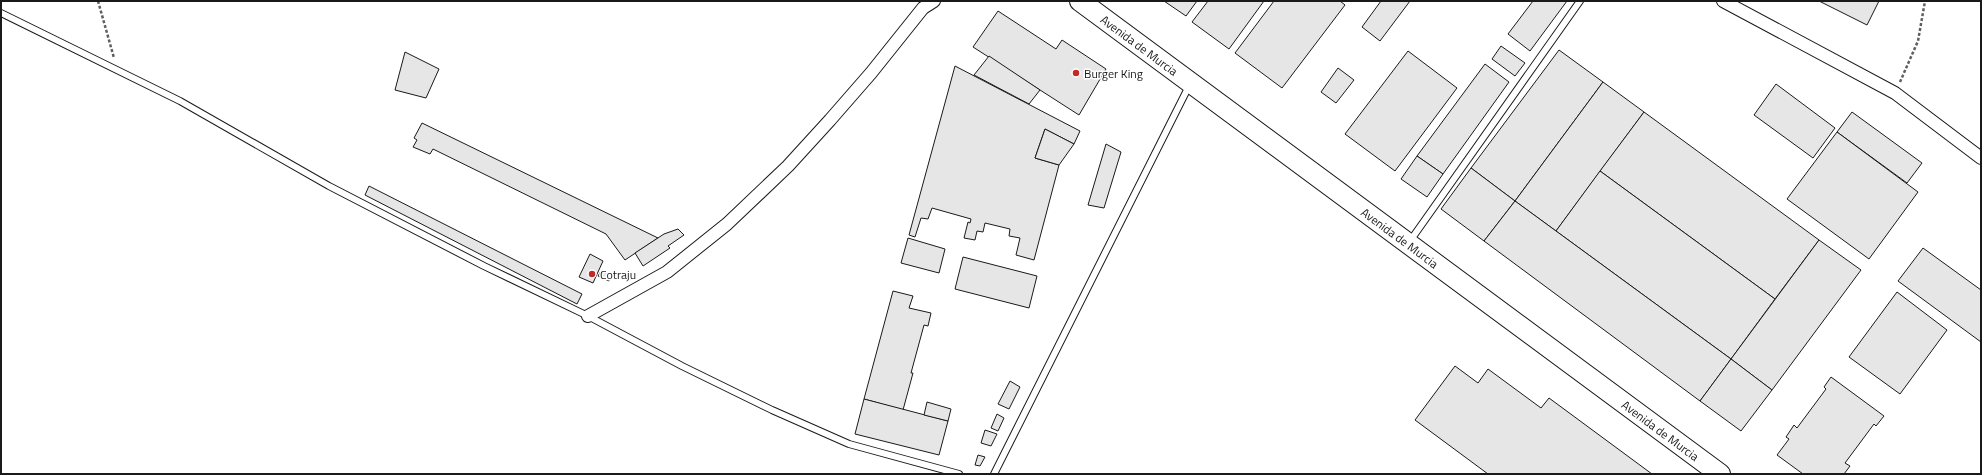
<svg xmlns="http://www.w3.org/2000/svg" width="1982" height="475" viewBox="0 0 1982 475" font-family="'Titillium Web',sans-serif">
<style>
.building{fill:#e6e6e6;stroke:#1a1a1a}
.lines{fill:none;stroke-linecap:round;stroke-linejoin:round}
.service-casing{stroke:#1a1a1a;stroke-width:8}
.minor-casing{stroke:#1a1a1a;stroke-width:14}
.primary-casing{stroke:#1a1a1a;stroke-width:22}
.path{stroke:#5f5f5f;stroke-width:2.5;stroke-dasharray:3 2;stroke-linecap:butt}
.service{stroke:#fff;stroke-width:6}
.minor{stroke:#fff;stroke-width:12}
.primary{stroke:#fff;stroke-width:20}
.poi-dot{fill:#c62828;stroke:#fff;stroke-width:1.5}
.labels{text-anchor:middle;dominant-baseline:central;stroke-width:3;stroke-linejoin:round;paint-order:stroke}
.street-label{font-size:12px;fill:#1a1a1a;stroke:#fff}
.poi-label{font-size:12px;fill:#1a1a1a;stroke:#fff;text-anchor:start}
</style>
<rect width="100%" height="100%" fill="#fff"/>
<g class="building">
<polygon points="1164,1 1197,1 1186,16"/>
<polygon points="1208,1 1264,1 1229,49 1192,22"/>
<polygon points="1274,1 1340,1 1345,5 1282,88 1235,53"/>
<polygon points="1381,1 1410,1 1380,41 1362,27"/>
<polygon points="1533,1 1567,1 1530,51 1508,34"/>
<polygon points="1819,1 1879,1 1867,25"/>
<polygon points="998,11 1056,49 1062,40 1106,69 1079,115 973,47"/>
<polygon points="1501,46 1525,63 1515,76 1492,59"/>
<polygon points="1559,50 1603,82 1515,201 1471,168"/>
<polygon points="1408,51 1457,88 1395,171 1345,134"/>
<polygon points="405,52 439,69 426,98 395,90"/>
<polygon points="989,56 1040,90 1029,104 974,75"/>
<polygon points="1485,64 1509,82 1443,174 1417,156"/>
<polygon points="955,66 1080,131 1074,144 1045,129 1035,158 1059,165 1034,260 1016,255 1020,238 1009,236 1010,229 985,223 983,232 977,231 975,240 964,238 968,222 970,223 971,219 932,208 928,219 921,218 915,237 909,235"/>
<polygon points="1338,68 1354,80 1336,103 1321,92"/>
<polygon points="1603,82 1644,112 1556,231 1515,201"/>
<polygon points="1776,84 1835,128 1813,158 1754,115"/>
<polygon points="1644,112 1819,240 1775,299 1600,171"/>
<polygon points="1852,112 1922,163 1907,183 1837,132"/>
<polygon points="422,123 658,238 625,260 606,234 433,149 430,154 413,147 417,140 414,138"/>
<polygon points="1045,129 1074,144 1059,165 1035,158"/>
<polygon points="1837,132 1918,192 1869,259 1787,199"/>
<polygon points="1106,144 1121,152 1104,208 1088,205"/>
<polygon points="1417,156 1443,174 1427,197 1401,179"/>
<polygon points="1471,168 1515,201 1484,241 1441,209"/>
<polygon points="1600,171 1775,299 1731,359 1556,231"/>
<polygon points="369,186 582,294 577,304 365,195"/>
<polygon points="1515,201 1731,359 1700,401 1484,241"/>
<polygon points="678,229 684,235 668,246 670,248 643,266 635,253 664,234"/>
<polygon points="908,238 945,249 939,273 901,263"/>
<polygon points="1819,240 1861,270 1772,390 1731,359"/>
<polygon points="1923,248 1981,290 1981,342 1898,281"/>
<polygon points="590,254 603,261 593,283 579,277"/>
<polygon points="963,257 1037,276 1029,308 955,289"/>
<polygon points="601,271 611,275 609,281 598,276"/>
<polygon points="893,291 913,296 909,308 931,313 928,326 924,325 911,373 913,373 903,410 864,399"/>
<polygon points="1897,292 1947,330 1900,394 1849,357"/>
<polygon points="1731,359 1772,390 1741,431 1700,401"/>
<polygon points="1455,366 1478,383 1488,369 1541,408 1549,398 1652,474 1488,474 1415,420"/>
<polygon points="1831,377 1884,416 1876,426 1874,424 1845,463 1850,466 1844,474 1803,474 1777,455 1789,439 1786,437 1794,425 1797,428 1826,389 1824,387"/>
<polygon points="1010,381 1020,387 1009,409 998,404"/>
<polygon points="864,399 948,421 939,455 855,434"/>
<polygon points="927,402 951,409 948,421 924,415"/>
<polygon points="997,414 1004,418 998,431 991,428"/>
<polygon points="985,430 997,434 991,446 981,443"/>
<polygon points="978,455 985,457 980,466 975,465"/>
</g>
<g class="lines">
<defs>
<g id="service">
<polyline points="1,13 180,101 329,186 484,266 588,316 682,366 772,410 849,444 959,474"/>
<polyline points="1410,241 1580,1"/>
<polyline points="994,474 1189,86"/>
</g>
<g id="minor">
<polyline points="1723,1 1895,93 1981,158"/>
<polyline points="588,316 667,272 727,224 788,166 830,120 871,73 923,8 934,1"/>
</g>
<g id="primary">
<path id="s1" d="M1080 1 1720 474"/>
</g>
</defs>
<use href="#service" class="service-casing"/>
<use href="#minor" class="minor-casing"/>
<use href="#primary" class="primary-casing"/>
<g class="path">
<polyline points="98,1 114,58"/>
<polyline points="1900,82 1918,41 1925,1"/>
</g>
<use href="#service" class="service"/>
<use href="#minor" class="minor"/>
<use href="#primary" class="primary"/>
</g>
<g class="poi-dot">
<circle cx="1076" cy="73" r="4"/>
<circle cx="592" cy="274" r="4"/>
</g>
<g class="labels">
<g class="street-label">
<text stroke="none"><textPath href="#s1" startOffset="74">Avenida de Murcia</textPath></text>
<text stroke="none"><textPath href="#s1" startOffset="398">Avenida de Murcia</textPath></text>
<text stroke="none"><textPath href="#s1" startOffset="722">Avenida de Murcia</textPath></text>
</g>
<g class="poi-label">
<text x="1084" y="73">Burger King</text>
<text x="600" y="274">Cotraju</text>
</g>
</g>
<rect width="1982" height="475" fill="none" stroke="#1a1a1a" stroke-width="4"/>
</svg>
